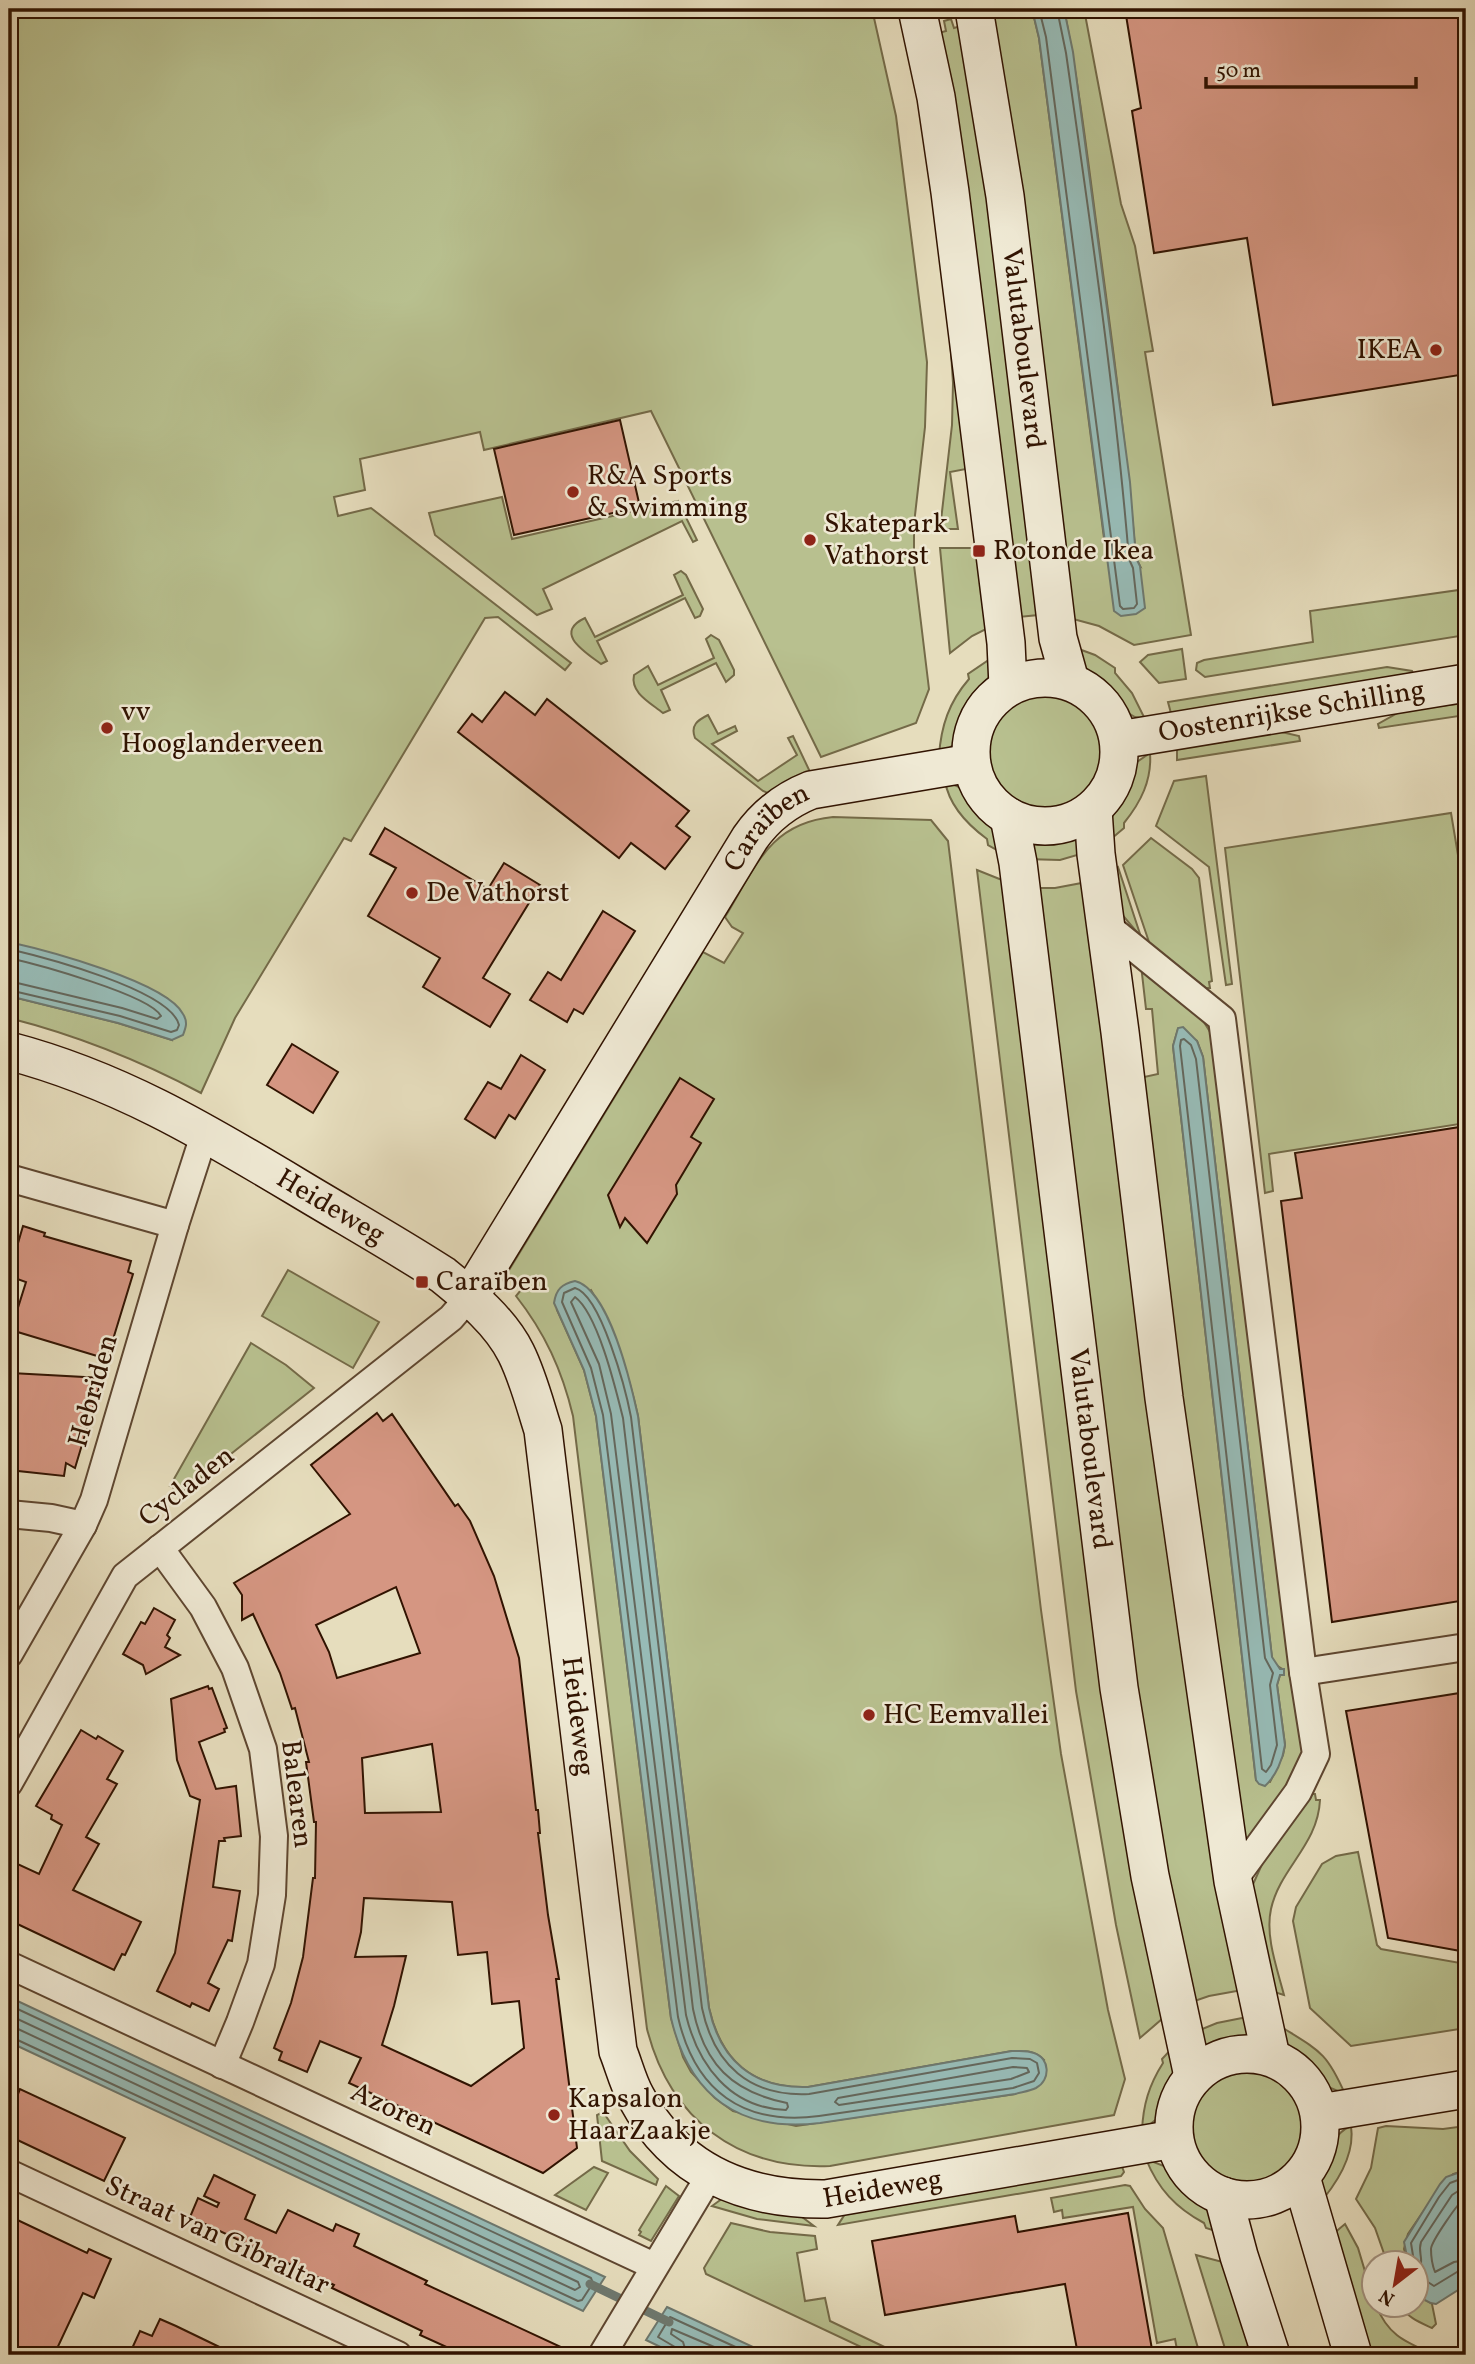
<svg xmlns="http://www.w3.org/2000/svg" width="1475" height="2364" viewBox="0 0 1475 2364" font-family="Vollkorn,serif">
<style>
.green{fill:#b8c08f;stroke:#746a48;stroke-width:2;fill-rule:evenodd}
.water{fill:#97bbb6;stroke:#6e786e;stroke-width:2}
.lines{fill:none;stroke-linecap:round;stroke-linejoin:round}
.shore{stroke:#64675c;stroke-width:2}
.stream{stroke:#6e786e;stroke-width:9}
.building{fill:#d59682;stroke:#311301;stroke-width:2;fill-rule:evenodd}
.street-casing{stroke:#5e4630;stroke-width:30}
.secondary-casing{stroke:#311301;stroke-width:40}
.street{stroke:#efe9d4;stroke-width:26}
.secondary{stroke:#efe9d4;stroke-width:37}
.poi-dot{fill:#8f2418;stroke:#efe9d4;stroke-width:2.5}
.labels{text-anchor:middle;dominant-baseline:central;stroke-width:5;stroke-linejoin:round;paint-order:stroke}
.street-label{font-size:28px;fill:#311301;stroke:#efe9d4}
.poi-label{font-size:28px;fill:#311301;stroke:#efe9d4;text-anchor:start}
</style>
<rect width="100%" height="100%" fill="#e6ddbd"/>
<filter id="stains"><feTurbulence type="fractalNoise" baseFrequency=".00286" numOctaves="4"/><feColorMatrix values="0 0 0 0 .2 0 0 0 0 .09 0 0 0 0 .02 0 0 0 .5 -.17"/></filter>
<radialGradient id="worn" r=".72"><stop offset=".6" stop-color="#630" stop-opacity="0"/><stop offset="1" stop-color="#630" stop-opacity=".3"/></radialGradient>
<g class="green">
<path d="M9 9H872L896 116 927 362 925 427 914 524V565L929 689 916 723 821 757 651 411 484 450 480 432 360 459 365 490 334 497 338 516 371 508 571 663 565 670 498 617 485 618 351 841 344 838 235 1018 201 1093C139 1060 76 1035 9 1018V996L118 1023 172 1040 168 999 141 985 9 976Z"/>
<path d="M985 9H1032L1039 38 1104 538 1106 544 1140 566 1136 558C1127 455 1114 353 1100 251 1089 170 1080 89 1064 9H1084L1121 204 1135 246 1153 351 1145 352 1191 635 1134 645 1099 626 1062 616Z"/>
<polygon points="951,19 954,28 968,24 1038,615 1019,617 931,35 946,31 944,21"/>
<polygon points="950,337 965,377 966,469 950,472 958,529 940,529 952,425 953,383"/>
<polygon points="502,497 512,539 678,501 697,540 693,542 682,521 543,589 552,609 537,615 435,535 429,513"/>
<polygon points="940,548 977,548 996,624 972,636 950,653"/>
<path d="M681 571 686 575 703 609 700 616 695 618 685 598 597 641 607 661 601 664C585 652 553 633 585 618L595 637 683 595 674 575Z"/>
<polygon points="1466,589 1466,635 1205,677 1196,670 1197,663 1204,660 1313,642 1310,611"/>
<path d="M711 635 719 640 734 670V675L726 682 716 663 661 690 670 710 663 713C651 703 630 693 634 675L648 666 658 685 714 658 706 639Z"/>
<polygon points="1068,645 1095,655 1115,668 1115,673 1132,693 1145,719 1135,717 1121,709 1081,673"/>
<polygon points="1182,649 1186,679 1159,683 1140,662 1148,655"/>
<path d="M999 653 993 682 976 704 961 735 953 745 939 756C941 726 949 702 969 679L968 674Z"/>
<polygon points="1387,667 1412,671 1413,673 1172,717 1168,702"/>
<circle cx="1045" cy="752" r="57"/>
<polygon points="1466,703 1466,715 1379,728 1378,724 1403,710"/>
<path d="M708 715 718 734 735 726 737 731 712 744 758 781 797 755 788 738 793 736 811 774 770 794 763 791 695 738C690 725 698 720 708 715Z"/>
<polygon points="1277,731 1299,736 1300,741 1177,760 1177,746"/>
<path d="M1150 753C1152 780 1141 802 1124 823V828L1111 839 1109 808 1134 764Z"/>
<polygon points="1206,776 1232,984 1226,985 1209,867 1156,826 1174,781"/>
<path d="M945 781 966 790 996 822 1004 854 988 845 987 839C968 825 949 805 945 781Z"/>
<polygon points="1451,813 1466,903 1466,1123 1269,1154 1273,1191 1265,1193 1225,848"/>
<path d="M833 817 931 820 948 841 1041 1610 1061 1754 1108 2010 1125 2079 1114 2115 830 2166C737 2170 670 2119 647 2029L573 1416C562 1370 545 1333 516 1296L521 1290 506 1275 703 952 724 963 743 933 732 927 725 917C755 868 769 823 833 817ZM591 1290C614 1330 628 1371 638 1416L709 2008C721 2060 753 2089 808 2087L1012 2051C1025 2051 1034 2050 1044 2060L1015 2094 796 2126 733 2111 715 2098 691 2072 683 2057 671 2018 596 1416 584 1370 557 1310Z"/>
<polygon points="1079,829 1091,851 1060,860 1025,859 1030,835 1058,835"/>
<polygon points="1151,838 1192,869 1199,878 1212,981 1209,982 1210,988 1206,988 1150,945 1123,865"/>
<polygon points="1118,867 1141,937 1119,911 1108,873"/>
<polygon points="977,870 1012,884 1170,2012 1140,2038 1116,1925 1076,1691"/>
<polygon points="1087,882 1248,1989 1209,1996 1183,2005 1168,1933 1028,888 1055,888"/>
<path d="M1141 965 1202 1019 1212 1035 1304 1749 1291 1787 1244 1846 1144 1164V1077L1158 1074 1152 1009H1146ZM1178 1029 1197 1041 1203 1057 1272 1658 1276 1665 1284 1670V1675H1280L1277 1685 1285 1745 1283 1755 1270 1782 1256 1780 1173 1046Z"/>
<polygon points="288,1270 379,1322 353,1368 262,1316"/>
<polygon points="251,1343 286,1365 314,1388 183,1492 170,1486"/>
<path d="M1312 1794H1315L1316 1800H1320C1318 1845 1280 1868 1271 1909 1265 1936 1277 1968 1284 1995L1264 1989 1250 1891 1263 1862Z"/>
<polygon points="1358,1852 1377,1945 1381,1949 1466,1964 1466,2028 1351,2046 1310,2008 1293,1921 1296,1907 1322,1864 1336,1856"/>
<polygon points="1242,2018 1255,2018 1251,2043 1225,2046 1203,2055 1190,2034 1217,2023"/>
<path d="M1283 2028C1320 2051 1327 2053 1345 2094L1321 2084 1305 2066 1282 2047Z"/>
<path d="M1176 2044 1177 2078 1159 2117 1142 2131C1143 2105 1149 2085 1163 2063L1162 2059Z"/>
<circle cx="1247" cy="2127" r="59"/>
<polygon points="603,2112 630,2151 658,2179 656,2185 602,2161 597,2115"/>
<path d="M1351 2126C1355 2153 1340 2178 1324 2198L1317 2177C1326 2158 1330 2135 1351 2126Z"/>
<polygon points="1386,2126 1443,2129 1465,2126 1466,2129 1466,2170 1453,2174 1425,2209 1408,2234 1404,2249 1408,2262 1387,2262 1375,2228 1356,2199 1371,2168 1378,2128"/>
<path d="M1146 2159 1169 2168 1208 2204 1225 2234 1206 2228 1204 2223C1176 2208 1158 2189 1146 2159Z"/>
<polygon points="1120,2161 1124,2172 1121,2176 838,2225 847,2211"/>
<polygon points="594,2167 608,2173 586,2210 555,2195"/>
<polygon points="1125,2185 1130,2186 1145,2209 1163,2228 1200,2355 1178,2355 1175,2339 1157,2343 1133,2207 1063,2218 1062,2210 1054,2212 1051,2198"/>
<polygon points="666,2186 679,2196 651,2241 639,2235 641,2232 639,2230"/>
<polygon points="723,2198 798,2214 814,2226 757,2219 712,2206"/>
<polygon points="731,2223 770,2232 815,2236 817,2249 797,2253 805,2301 825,2298 830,2321 897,2353 878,2355 706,2274 704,2268"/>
<path d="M1345 2224 1358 2248 1373 2298 1374 2304 1376 2305C1388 2336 1406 2342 1435 2355H1374C1351 2327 1339 2274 1327 2239Z"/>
<polygon points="1196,2255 1234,2265 1250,2337 1245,2355 1227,2355"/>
<path d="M1416 2289 1418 2294 1432 2304 1436 2324 1432 2328C1419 2322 1408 2318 1400 2305L1416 2304Z"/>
</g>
<g class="water">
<polygon points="1032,9 1064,9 1073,52 1130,482 1136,558 1140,566 1145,608 1136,614 1121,616 1114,611 1039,38"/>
<path d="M9 942C45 950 167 982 183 1014 188 1022 186 1027 183 1035L172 1040 118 1023 9 996Z"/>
<path d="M1183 1027 1197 1041 1203 1057 1272 1657 1280 1669H1284V1675H1280L1277 1685 1285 1745C1283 1759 1276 1776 1265 1786L1259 1784 1256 1780 1173 1046 1178 1028Z"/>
<path d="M575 1281C609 1289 631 1384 638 1416L709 2008C720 2060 753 2089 808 2087L1012 2051C1019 2051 1027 2050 1034 2053 1050 2058 1051 2080 1036 2088 1030 2091 1022 2092 1015 2094L820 2123C740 2133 689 2096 671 2018L596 1416 584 1370 554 1303C556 1289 562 1284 575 1281Z"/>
<polygon points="9,1997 605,2277 583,2311 9,2042"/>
<path d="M1466 2170V2285L1436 2304C1413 2301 1416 2281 1416 2262H1408L1404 2242 1440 2184 1446 2177Z"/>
<polygon points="667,2307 770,2355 677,2355 646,2340"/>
</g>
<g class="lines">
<g class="shore">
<path d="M1039 9 1046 37 1120 606 1123 609 1134 608 1137 604 1133 568 1129 559C1115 390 1090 221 1066 53L1057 9"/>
<path d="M9 949C43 957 171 990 179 1025L177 1030 171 1032 120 1016 9 990"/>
<path d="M9 958C36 964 150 995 161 1016L157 1019 122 1008 9 981"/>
<polygon points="1184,1039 1191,1045 1196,1059 1265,1658 1273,1673 1270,1685 1277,1745 1271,1765 1266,1772 1262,1769 1180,1046 1181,1040"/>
<path d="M575 1288C601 1295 626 1391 631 1417L702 2008C714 2065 750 2097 809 2094L1012 2058 1030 2059 1037 2063 1039 2073 1034 2081 1013 2088 819 2116C743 2126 695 2091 678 2017L603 1415 591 1368 562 1302 564 1293Z"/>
<path d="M575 1297C598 1314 616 1390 623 1418L693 2009C704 2064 732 2092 787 2103L788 2107 786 2110C730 2108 698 2065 686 2015L611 1414 599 1364 571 1302Z"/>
<polyline points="9,2005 591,2278 593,2283 582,2300 578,2301 9,2036"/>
<polyline points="9,2015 578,2282 580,2287 575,2290 18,2029 9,2027"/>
<polygon points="1013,2067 1027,2068 1029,2072 1011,2079 839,2105 835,2102 838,2098"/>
<path d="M1466 2186 1452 2195 1421 2242C1417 2255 1426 2257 1417 2275L1434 2286 1457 2272 1466 2271"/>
<path d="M1466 2197C1459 2201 1431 2242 1431 2249 1431 2256 1433 2267 1435 2272L1454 2262 1466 2260"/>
<polyline points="1414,2262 1411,2243 1439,2197 1450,2183 1466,2177"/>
<polyline points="678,2355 675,2347 658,2337 670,2317 753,2355"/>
<polyline points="687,2355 683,2342 671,2334 672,2329 733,2355"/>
</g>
<polyline class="stream" points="590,2284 669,2322"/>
</g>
<g class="building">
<polygon points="1125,9 1466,9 1466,374 1273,405 1247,238 1154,253 1132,111 1141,108"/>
<polygon points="620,420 640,507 514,535 494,449"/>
<polygon points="505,692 535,715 547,699 689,811 676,826 690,837 665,869 631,843 619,858 458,732 472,714 482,722"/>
<polygon points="385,828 488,889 504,863 540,885 483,978 510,994 490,1027 423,987 440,958 368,916 396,868 370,854"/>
<polygon points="603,911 635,931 583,1014 574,1009 567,1022 530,1000 548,972 561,980"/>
<polygon points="292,1044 338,1072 313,1113 267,1085"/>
<polygon points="521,1055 545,1070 515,1119 509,1115 495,1138 465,1119 488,1082 501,1089"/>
<polygon points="680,1078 714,1099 691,1137 701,1143 676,1185 677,1194 647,1243 625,1218 620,1227 608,1195"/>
<polygon points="1466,1126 1466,1600 1332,1622 1281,1201 1302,1198 1295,1153"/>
<polygon points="23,1226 45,1233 44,1236 131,1261 128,1272 133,1274 107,1359 11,1330 26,1282 9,1276 9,1248 16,1250"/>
<polygon points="11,1373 102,1378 75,1468 66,1463 64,1476 9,1470"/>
<path d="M377 1413 383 1421 392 1414 455 1506 458 1504 470 1521 494 1576 519 1658 536 1810H538L540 1833H538L548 1915 559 1979H556L577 2148 543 2173 349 2083 361 2058 320 2041 307 2072 279 2060 282 2052 274 2048 291 2003 303 1957 313 1878H315L316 1822H314L306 1762H309L295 1708 292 1709 280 1673 253 1614 242 1620V1595L234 1583 350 1514 311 1465ZM396 1587 420 1653 337 1678 329 1652 316 1625ZM432 1744 441 1812 365 1813 362 1758ZM364 1898 452 1902 458 1955 487 1952 492 2004 519 2001 524 2048 471 2086 382 2045 394 2006 406 1956 355 1957 361 1932Z"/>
<polygon points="154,1608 175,1620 167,1635 170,1638 165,1647 180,1655 146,1674 143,1665 123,1654 141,1622 145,1624"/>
<polygon points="208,1686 209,1689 212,1688 227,1728 224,1729 225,1732 199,1742 216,1789 236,1786 241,1836 224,1838 225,1841 219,1841 213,1887 240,1891 232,1941 228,1940 208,1983 219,1989 209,2011 192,2003 190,2007 157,1991 175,1953 200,1800 190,1796 177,1760 171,1699"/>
<polygon points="1466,1692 1466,1952 1388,1938 1346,1711"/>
<polygon points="81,1730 96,1739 98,1736 123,1751 107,1779 117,1784 86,1837 99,1844 73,1890 141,1922 125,1955 122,1954 114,1970 9,1920 9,1860 39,1874 62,1825 51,1819 52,1815 36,1806"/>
<polygon points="9,2089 18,2094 20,2089 125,2138 104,2181 9,2136"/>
<polygon points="214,2175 255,2195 245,2219 276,2233 288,2210 333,2231 336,2224 359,2234 354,2246 427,2281 425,2284 578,2355 464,2355 420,2335 422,2331 332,2288 334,2285 190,2217 198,2198 217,2207 219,2203 204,2196"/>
<polygon points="1128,2213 1153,2355 1078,2355 1065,2284 885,2315 872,2241 1015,2216 1018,2232"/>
<polygon points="9,2216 87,2253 89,2249 111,2259 94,2298 83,2293 54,2355 9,2355"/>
<polygon points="160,2319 176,2326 236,2355 129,2355 140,2331 152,2336"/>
</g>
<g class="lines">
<defs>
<g id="street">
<polyline points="1106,925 1222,1019 1303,1672 1316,1754 1298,1792 1233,1881"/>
<polyline points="9,1178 175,1225"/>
<polyline points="9,1514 51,1518 83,1525"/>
<polyline points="160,1548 203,1607 235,1668 263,1749 274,1836 272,1895 261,1964 240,2022 222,2065"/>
<polyline points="9,1654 83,1525 94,1500 175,1225 205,1132"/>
<polyline points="1303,1672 1466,1647"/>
<polyline points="9,1783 125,1576 451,1318 470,1296"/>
<polyline points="9,1965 654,2266"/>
<polyline points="9,2173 398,2355"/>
<polyline points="602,2355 710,2175"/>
</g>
<g id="secondary">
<polyline points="917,9 936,97 950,192 1006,643 1008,686"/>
<path id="s1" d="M974 9 1005 196 1058 638 1070 681"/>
<circle cx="1045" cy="752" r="74"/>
<path id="s2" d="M1119 740 1466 683"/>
<polyline points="1093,810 1096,854 1120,1032 1164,1398 1233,1881 1271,2057"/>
<path id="s3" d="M1009 817 1018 863 1119 1688 1150 1876 1193 2076"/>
<path id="s4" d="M9 1051C116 1079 202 1130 297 1187 345 1216 395 1244 443 1275 470 1297 500 1321 516 1353 528 1377 535 1405 543 1430L618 2051C624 2066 628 2083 636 2097 676 2172 745 2200 826 2199L1174 2139"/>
<path id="s5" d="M470 1296 750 838C766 815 786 800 811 790L971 763"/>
<circle cx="1247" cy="2127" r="73"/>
<polyline points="1320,2113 1466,2089"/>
<polyline points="1301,2177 1353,2355"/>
<polyline points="1223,2196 1239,2256 1271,2355"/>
</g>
</defs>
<use href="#street" class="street-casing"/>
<use href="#secondary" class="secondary-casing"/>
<use href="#street" class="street"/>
<use href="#secondary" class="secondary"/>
</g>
<g class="poi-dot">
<circle cx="1436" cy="350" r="7"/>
<circle cx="573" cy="492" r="7"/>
<circle cx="810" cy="540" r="7"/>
<rect x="972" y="544" width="14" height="14" rx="3.5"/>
<circle cx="107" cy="728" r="7"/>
<circle cx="412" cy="893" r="7"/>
<rect x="415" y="1275" width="14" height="14" rx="3.5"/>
<circle cx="869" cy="1715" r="7"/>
<circle cx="554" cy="2115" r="7"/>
</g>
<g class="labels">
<g class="street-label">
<text stroke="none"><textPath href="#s1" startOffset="343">Valutaboulevard</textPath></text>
<text stroke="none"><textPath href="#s2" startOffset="175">Oostenrijkse Schilling</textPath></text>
<text stroke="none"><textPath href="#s5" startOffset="556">Caraïben</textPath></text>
<text stroke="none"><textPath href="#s4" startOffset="359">Heideweg</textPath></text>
<text transform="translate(94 1391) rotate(-74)">Hebriden</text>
<text stroke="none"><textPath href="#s3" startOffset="637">Valutaboulevard</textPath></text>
<text transform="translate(187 1487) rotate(-38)">Cycladen</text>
<text stroke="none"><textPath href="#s4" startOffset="968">Heideweg</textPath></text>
<text transform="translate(296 1794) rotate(83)">Balearen</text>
<text transform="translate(393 2110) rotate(25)">Azoren</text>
<text stroke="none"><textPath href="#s4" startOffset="1640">Heideweg</textPath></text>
<text transform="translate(217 2236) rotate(25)">Straat van Gibraltar</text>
</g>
<g class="poi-label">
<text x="1422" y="350" text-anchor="end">IKEA</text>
<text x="587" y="476">R&amp;A Sports<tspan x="587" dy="32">&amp; Swimming</tspan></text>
<text x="824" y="524">Skatepark<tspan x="824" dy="32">Vathorst</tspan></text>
<text x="993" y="551">Rotonde Ikea</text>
<text x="121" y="712">vv<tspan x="121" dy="32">Hooglanderveen</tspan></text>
<text x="426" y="893">De Vathorst</text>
<text x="436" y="1282">Caraïben</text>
<text x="883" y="1715">HC Eemvallei</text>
<text x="568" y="2099">Kapsalon<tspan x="568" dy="32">HaarZaakje</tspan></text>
</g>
</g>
<rect width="1475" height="2364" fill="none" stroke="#e6ddbd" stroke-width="35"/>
<rect x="10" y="10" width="1454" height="2343" fill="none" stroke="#311301" stroke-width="3.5"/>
<rect x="18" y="18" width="1440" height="2329" fill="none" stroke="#311301" stroke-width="2"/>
<g transform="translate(1395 2284) rotate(211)"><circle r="33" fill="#efe9d4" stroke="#a39380" stroke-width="2"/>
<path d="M0-5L12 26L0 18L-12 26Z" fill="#8f2418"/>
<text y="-10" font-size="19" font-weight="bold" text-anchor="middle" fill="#311301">N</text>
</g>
<path d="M1206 77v10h210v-10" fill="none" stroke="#311301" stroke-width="3.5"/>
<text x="1216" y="77" font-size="21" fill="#311301" stroke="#efe9d4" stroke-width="5" paint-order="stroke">50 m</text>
<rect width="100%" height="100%" filter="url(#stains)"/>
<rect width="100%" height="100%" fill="url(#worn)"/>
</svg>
